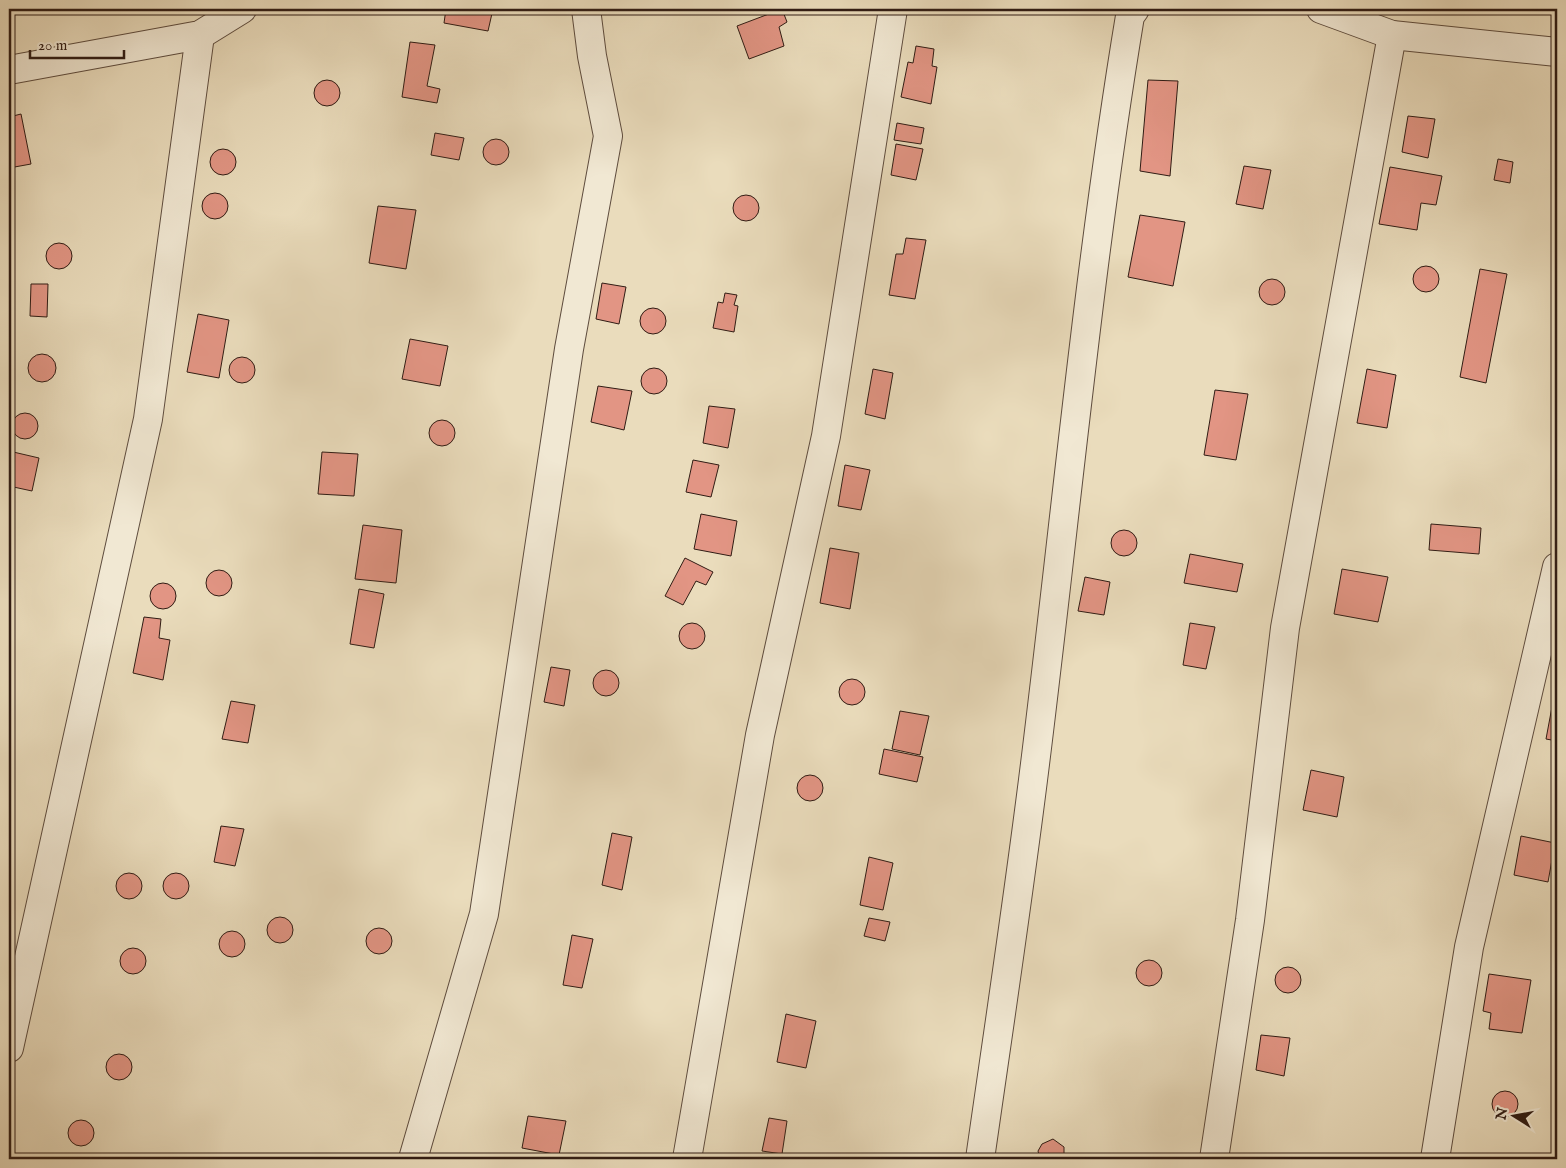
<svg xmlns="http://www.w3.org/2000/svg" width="1566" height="1168" viewBox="0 0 1566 1168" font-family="'IM FELL English',serif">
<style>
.building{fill:#e29584;stroke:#301c14}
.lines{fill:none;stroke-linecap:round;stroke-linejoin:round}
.street-casing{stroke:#5e4c3e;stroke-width:30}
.street{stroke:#f1e8d3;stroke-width:28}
</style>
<rect width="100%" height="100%" fill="#eadcbc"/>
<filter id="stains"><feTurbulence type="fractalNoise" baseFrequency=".004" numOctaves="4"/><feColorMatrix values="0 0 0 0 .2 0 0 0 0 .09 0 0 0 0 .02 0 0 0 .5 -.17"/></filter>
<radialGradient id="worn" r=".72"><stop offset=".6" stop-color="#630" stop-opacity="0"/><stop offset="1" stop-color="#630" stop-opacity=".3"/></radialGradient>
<g class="building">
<polygon points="446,9 493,9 488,31 444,23"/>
<polygon points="782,9 787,22 779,27 784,46 749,59 737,26"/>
<polygon points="410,42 435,45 427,86 440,89 437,103 402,97"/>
<polygon points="916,46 934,49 932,66 937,67 931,104 901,97 908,62 913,63"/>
<circle cx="327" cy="93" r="13"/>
<polygon points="1148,80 1178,81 1170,176 1140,171"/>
<polygon points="21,114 31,164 9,168 9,117"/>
<polygon points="1408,116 1435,119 1428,158 1402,152"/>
<polygon points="897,123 924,128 921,144 894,140"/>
<polygon points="435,133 464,138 459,160 431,155"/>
<circle cx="496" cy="152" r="13"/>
<polygon points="896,144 923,149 916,180 891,175"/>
<circle cx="223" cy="162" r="13"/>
<polygon points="1498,159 1513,162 1510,183 1494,180"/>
<polygon points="1244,166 1271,170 1263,209 1236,204"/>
<polygon points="1390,167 1442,176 1436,205 1421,203 1417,230 1379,224"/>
<circle cx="215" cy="206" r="13"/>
<circle cx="746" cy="208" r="13"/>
<polygon points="378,206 416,210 406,269 369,263"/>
<polygon points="1140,215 1185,222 1173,286 1128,277"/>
<polygon points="906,238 926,240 915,299 889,295 896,254 903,254"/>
<circle cx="59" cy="256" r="13"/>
<circle cx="1426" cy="279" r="13"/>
<polygon points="1480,269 1507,274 1486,383 1460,377"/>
<circle cx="1272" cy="292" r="13"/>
<polygon points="602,283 626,287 619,324 596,319"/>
<polygon points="31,284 48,284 47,317 30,316"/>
<polygon points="725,293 737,295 734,305 738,306 734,332 713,328 718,302 723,303"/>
<circle cx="653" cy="321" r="13"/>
<polygon points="198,314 229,320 219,378 187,372"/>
<polygon points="410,339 448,346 440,386 402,379"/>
<polygon points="9,351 14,352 9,376"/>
<circle cx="42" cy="368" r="14"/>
<circle cx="242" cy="370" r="13"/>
<circle cx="654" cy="381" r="13"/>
<polygon points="873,369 893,373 885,419 865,414"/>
<polygon points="1367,369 1396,375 1387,428 1357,423"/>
<polygon points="598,386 632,391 624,430 591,422"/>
<polygon points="1215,390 1248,394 1236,460 1204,455"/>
<polygon points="709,406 735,409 728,448 703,443"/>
<circle cx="25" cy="426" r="13"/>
<circle cx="442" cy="433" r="13"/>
<polygon points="9,451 39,458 32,491 9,486"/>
<polygon points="322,452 358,454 354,496 318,494"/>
<polygon points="693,460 719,465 711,497 686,492"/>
<polygon points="845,465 870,470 861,510 838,506"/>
<polygon points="701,514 737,521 731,556 694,549"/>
<polygon points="1431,524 1481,528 1479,554 1429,550"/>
<polygon points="363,525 402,530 396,583 355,579"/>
<circle cx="1124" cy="543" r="13"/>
<polygon points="830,548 859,553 850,609 820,603"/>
<polygon points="1190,554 1243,564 1237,592 1184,583"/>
<polygon points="685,558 713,572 706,585 696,581 683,605 665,596"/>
<polygon points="1342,569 1388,577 1378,622 1334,614"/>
<circle cx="219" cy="583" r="13"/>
<polygon points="1085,577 1110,582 1104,615 1078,611"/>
<circle cx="163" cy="596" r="13"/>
<polygon points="359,589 384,594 374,648 350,644"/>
<polygon points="144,617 161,619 159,638 170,640 163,680 133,673"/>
<circle cx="692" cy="636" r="13"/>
<polygon points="1190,623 1215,627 1206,669 1183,665"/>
<polygon points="551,667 570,670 564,706 544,702"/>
<circle cx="606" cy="683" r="13"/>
<circle cx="852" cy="692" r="13"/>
<polygon points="1557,680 1557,741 1546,739"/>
<polygon points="231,701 255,705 248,743 222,739"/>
<polygon points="900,711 929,716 920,755 892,749"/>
<polygon points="884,749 923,757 917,782 879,774"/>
<polygon points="1311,770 1344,777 1337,817 1303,810"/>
<circle cx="810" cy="788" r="13"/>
<polygon points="221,826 244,829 235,866 214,862"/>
<polygon points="612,833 632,837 622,890 602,885"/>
<polygon points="1521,836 1555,843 1548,882 1514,875"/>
<polygon points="869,857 893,863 883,910 860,905"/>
<circle cx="176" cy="886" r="13"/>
<circle cx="129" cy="886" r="13"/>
<circle cx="280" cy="930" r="13"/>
<polygon points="869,918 890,922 885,941 864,936"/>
<circle cx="379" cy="941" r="13"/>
<circle cx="232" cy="944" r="13"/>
<polygon points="572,935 593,939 582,988 563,985"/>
<circle cx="133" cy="961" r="13"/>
<circle cx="1149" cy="973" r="13"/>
<circle cx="1288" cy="980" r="13"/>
<polygon points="1489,974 1531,980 1522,1033 1489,1029 1491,1013 1483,1011"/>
<polygon points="786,1014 816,1021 806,1068 777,1062"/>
<polygon points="1261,1035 1290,1038 1284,1076 1256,1070"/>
<circle cx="119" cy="1067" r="13"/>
<circle cx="1505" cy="1104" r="13"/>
<polygon points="528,1116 566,1121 559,1155 522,1148"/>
<polygon points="769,1118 787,1121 782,1154 762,1151"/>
<circle cx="81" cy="1133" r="13"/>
<polygon points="1053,1139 1064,1147 1064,1159 1040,1159 1038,1151 1042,1144"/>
</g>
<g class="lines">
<defs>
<g id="street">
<polyline points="1321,9 1392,35 1557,52"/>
<polyline points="9,70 200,35 242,9"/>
<polyline points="9,1048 148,419 200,35"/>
<polyline points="413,1159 484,914 569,349 608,136 592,56 586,9"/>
<polyline points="687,1159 760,735 826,436 893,9"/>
<path d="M980 1159C998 1033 1017 907 1033 780 1065 526 1088 269 1130 16L1135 9"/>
<polyline points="1214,1159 1250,920 1285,628 1392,35"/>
<polyline points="1435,1159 1469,947 1557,567"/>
</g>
</defs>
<use href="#street" class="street-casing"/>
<use href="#street" class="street"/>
</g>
<rect width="1566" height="1168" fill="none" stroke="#eadcbc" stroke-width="30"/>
<rect x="10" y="10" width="1546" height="1148" fill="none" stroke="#301c14" stroke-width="2.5"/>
<rect x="15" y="15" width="1536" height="1138" fill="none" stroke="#301c14"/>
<g transform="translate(1514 1116) rotate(281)" stroke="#f1e8d3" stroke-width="4" paint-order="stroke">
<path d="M0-4L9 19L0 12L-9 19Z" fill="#301c14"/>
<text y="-8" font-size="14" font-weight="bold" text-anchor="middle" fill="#301c14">N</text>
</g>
<path d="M30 50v8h94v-8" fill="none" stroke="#301c14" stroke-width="2.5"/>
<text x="38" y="50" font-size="15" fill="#301c14" stroke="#f1e8d3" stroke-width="4" paint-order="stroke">20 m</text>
<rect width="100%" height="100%" filter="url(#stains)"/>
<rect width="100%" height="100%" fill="url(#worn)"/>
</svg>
